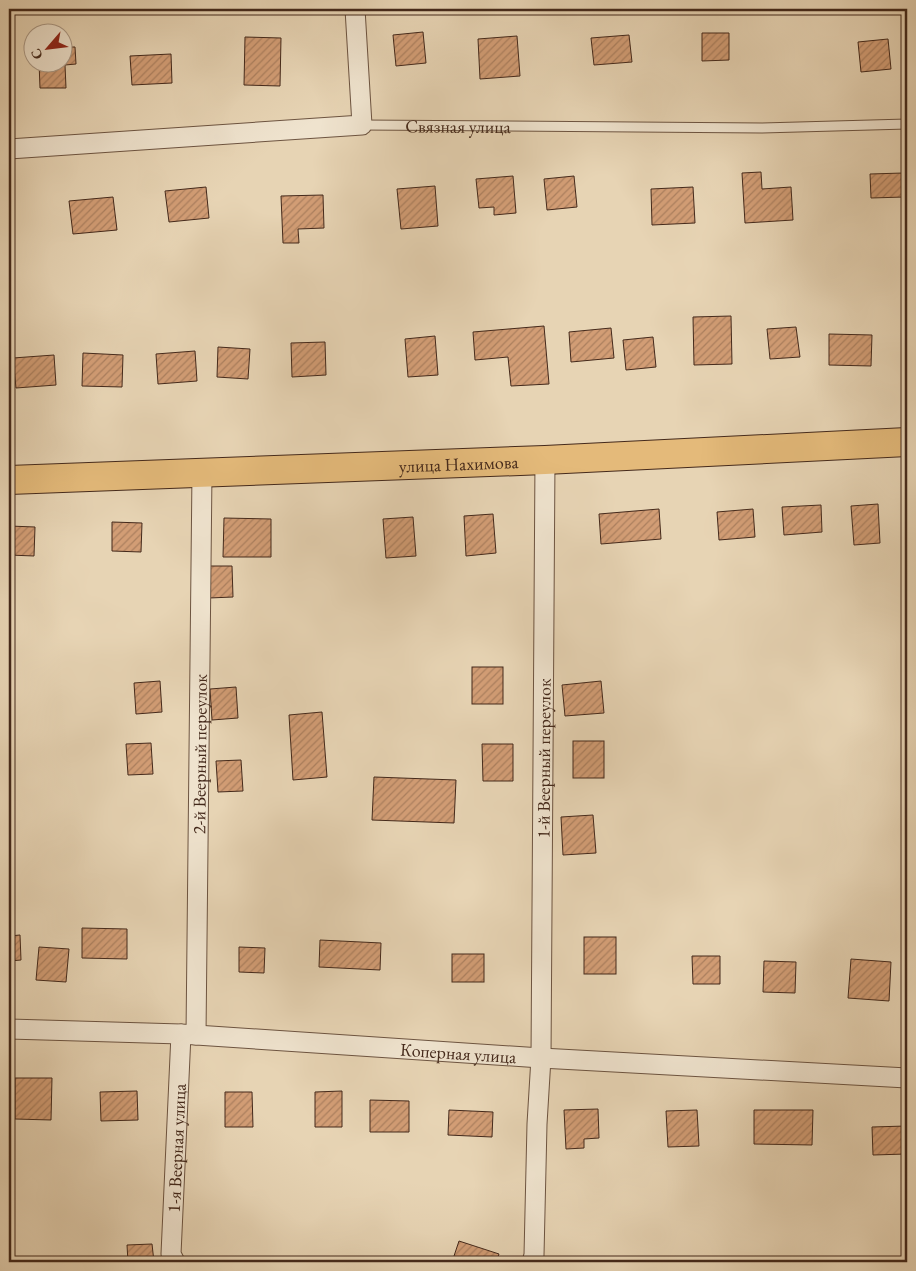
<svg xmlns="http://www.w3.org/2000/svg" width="916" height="1271" viewBox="0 0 916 1271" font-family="'EB Garamond',serif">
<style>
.building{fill:url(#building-hatch);stroke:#44291b}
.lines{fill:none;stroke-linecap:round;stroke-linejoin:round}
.service-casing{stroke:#6d5441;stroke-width:11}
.minor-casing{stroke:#6d5441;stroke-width:21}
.primary-casing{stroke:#44291b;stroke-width:30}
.service{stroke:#efe3ce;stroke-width:9}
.minor{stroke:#efe3ce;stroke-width:19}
.primary{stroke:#e4ba7a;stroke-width:28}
.labels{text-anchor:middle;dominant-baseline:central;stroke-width:4;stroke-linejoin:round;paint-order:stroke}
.street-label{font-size:18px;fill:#44291b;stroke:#efe3ce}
</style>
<defs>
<pattern id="building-hatch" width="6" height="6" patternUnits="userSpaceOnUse" patternTransform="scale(1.25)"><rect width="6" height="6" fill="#d29d75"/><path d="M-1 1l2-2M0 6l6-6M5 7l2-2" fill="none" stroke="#ac805f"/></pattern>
</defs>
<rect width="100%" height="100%" fill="#e7d4b4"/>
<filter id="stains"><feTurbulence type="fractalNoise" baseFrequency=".004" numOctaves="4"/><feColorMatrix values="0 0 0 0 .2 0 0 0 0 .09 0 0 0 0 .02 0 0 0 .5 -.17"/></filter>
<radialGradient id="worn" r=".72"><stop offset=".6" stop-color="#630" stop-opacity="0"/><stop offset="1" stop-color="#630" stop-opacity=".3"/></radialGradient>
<g class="building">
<polygon points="423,32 426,63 396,66 393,35"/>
<polygon points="702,33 729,33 729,60 702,61"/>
<polygon points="629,35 632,62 594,65 591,38"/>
<polygon points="517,36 520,76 480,79 478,39"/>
<polygon points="245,37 281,38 280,86 244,85"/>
<polygon points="888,39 891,69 861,72 858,42"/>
<polygon points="62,47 75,47 76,64 65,65 66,88 40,88 39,62 62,62"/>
<polygon points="171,54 172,83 132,85 130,56"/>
<polygon points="761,172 762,189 791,187 793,220 745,223 742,173"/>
<polygon points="903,173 904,197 871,198 870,174"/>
<polygon points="513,176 516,213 494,215 494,207 479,208 476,179"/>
<polygon points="574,176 577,207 547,210 544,179"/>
<polygon points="435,186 438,226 401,229 397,189"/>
<polygon points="206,187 209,218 169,222 165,191"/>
<polygon points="693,187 695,223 652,225 651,189"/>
<polygon points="323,195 324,228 298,229 299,243 283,243 281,196"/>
<polygon points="113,197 117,230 73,234 69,201"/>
<polygon points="731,316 732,364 694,365 693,317"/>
<polygon points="544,326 549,384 511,386 508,357 475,360 473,332"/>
<polygon points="796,327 800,357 770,359 767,329"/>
<polygon points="611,328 614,358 571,362 569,332"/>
<polygon points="907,333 907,366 905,366 905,334"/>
<polygon points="829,334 872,335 871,366 829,365"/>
<polygon points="435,336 438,375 408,377 405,339"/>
<polygon points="653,337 656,367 626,370 623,340"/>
<polygon points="325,342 326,375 292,377 291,343"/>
<polygon points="218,347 250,349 248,379 217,377"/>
<polygon points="195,351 197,381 158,384 156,354"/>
<polygon points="83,353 123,355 122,387 82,386"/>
<polygon points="54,355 56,385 16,388 13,358"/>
<polygon points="878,504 880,543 854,545 851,506"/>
<polygon points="821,505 822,532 784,535 782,507"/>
<polygon points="659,509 661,539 601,544 599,514"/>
<polygon points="753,509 755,537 719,540 717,512"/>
<polygon points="493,514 496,553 466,556 464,516"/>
<polygon points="413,517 416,556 386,558 383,519"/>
<polygon points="224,518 271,519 271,557 223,557"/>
<polygon points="112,522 142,523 141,552 112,551"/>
<polygon points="9,526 35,527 34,556 9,555"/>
<polygon points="209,566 232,566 233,597 209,598"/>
<rect x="472" y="667" width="31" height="37"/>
<polygon points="160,681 162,712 136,714 134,683"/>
<polygon points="601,681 604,713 565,716 562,685"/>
<polygon points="236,687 238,718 212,720 210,689"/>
<polygon points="322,712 327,777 293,780 289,715"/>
<rect x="573" y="741" width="31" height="37"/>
<polygon points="151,743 153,774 128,775 126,744"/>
<polygon points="482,744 513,744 513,781 483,781"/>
<polygon points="241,760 243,791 218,792 216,761"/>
<polygon points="374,777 456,780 454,823 372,820"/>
<polygon points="593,815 596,853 563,855 561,817"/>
<polygon points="82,928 127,929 127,959 82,958"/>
<polygon points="20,935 21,960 9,961 9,936"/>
<rect x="584" y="937" width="32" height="37"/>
<polygon points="320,940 381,943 380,970 319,967"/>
<polygon points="39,947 69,949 66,982 36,980"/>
<polygon points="239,947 265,948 264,973 239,972"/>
<rect x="452" y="954" width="32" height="28"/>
<polygon points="692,956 720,956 720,984 693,984"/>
<polygon points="851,959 891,962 889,1001 848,998"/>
<polygon points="764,961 796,962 795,993 763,992"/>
<polygon points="15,1078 52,1078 51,1120 15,1119"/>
<polygon points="137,1091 138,1120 101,1121 100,1092"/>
<polygon points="342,1091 342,1127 315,1127 315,1092"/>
<polygon points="225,1092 252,1092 253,1127 225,1127"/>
<polygon points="370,1100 409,1101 409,1132 370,1132"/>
<polygon points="598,1109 599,1138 584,1139 584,1148 566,1149 564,1110"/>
<polygon points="449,1110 493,1112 492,1137 448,1135"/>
<polygon points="697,1110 699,1146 668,1147 666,1111"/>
<polygon points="754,1110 813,1110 812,1145 754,1144"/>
<polygon points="906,1126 906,1154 873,1155 872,1127"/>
<polygon points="459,1241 499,1254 496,1262 452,1262"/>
<polygon points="152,1244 154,1262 128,1262 127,1245"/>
</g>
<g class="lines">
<defs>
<g id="service">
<path id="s1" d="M362 125 762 128 907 124"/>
</g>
<g id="minor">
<polyline points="9,149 362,125 355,9"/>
<path id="s2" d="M9 1029 181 1034 541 1058 907 1078"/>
<path id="s3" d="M196 1035 202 472"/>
<path id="s4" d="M175 1262 171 1254 181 1034"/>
<path id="s5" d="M532 1262 534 1255 537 1124 541 1058 545 460"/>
</g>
<g id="primary">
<path id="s6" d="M9 480 545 460 907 442"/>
</g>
</defs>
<use href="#service" class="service-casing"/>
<use href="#minor" class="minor-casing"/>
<use href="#primary" class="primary-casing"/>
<use href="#service" class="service"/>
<use href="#minor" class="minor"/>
<use href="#primary" class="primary"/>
</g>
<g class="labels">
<g class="street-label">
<text stroke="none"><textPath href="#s1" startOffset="96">Связная улица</textPath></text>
<text stroke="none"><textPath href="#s6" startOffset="450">улица Нахимова</textPath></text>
<text stroke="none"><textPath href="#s3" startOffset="281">2-й Веерный переулок</textPath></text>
<text stroke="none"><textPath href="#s5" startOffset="504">1-й Веерный переулок</textPath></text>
<text stroke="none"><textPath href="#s2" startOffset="450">Коперная улица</textPath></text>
<text stroke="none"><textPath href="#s4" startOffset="115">1-я Веерная улица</textPath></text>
</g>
</g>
<rect width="916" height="1271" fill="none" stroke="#e7d4b4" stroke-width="30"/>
<rect x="10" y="10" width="896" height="1251" fill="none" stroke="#44291b" stroke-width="2.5"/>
<rect x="15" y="15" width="886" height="1241" fill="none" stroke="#44291b"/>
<g transform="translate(48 48) rotate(242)"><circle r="24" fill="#efe3ce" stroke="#ab9986"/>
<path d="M0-4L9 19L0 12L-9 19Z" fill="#8f2418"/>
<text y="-8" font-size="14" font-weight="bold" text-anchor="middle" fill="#44291b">С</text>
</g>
<rect width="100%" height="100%" filter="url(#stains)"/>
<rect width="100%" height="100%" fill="url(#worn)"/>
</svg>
